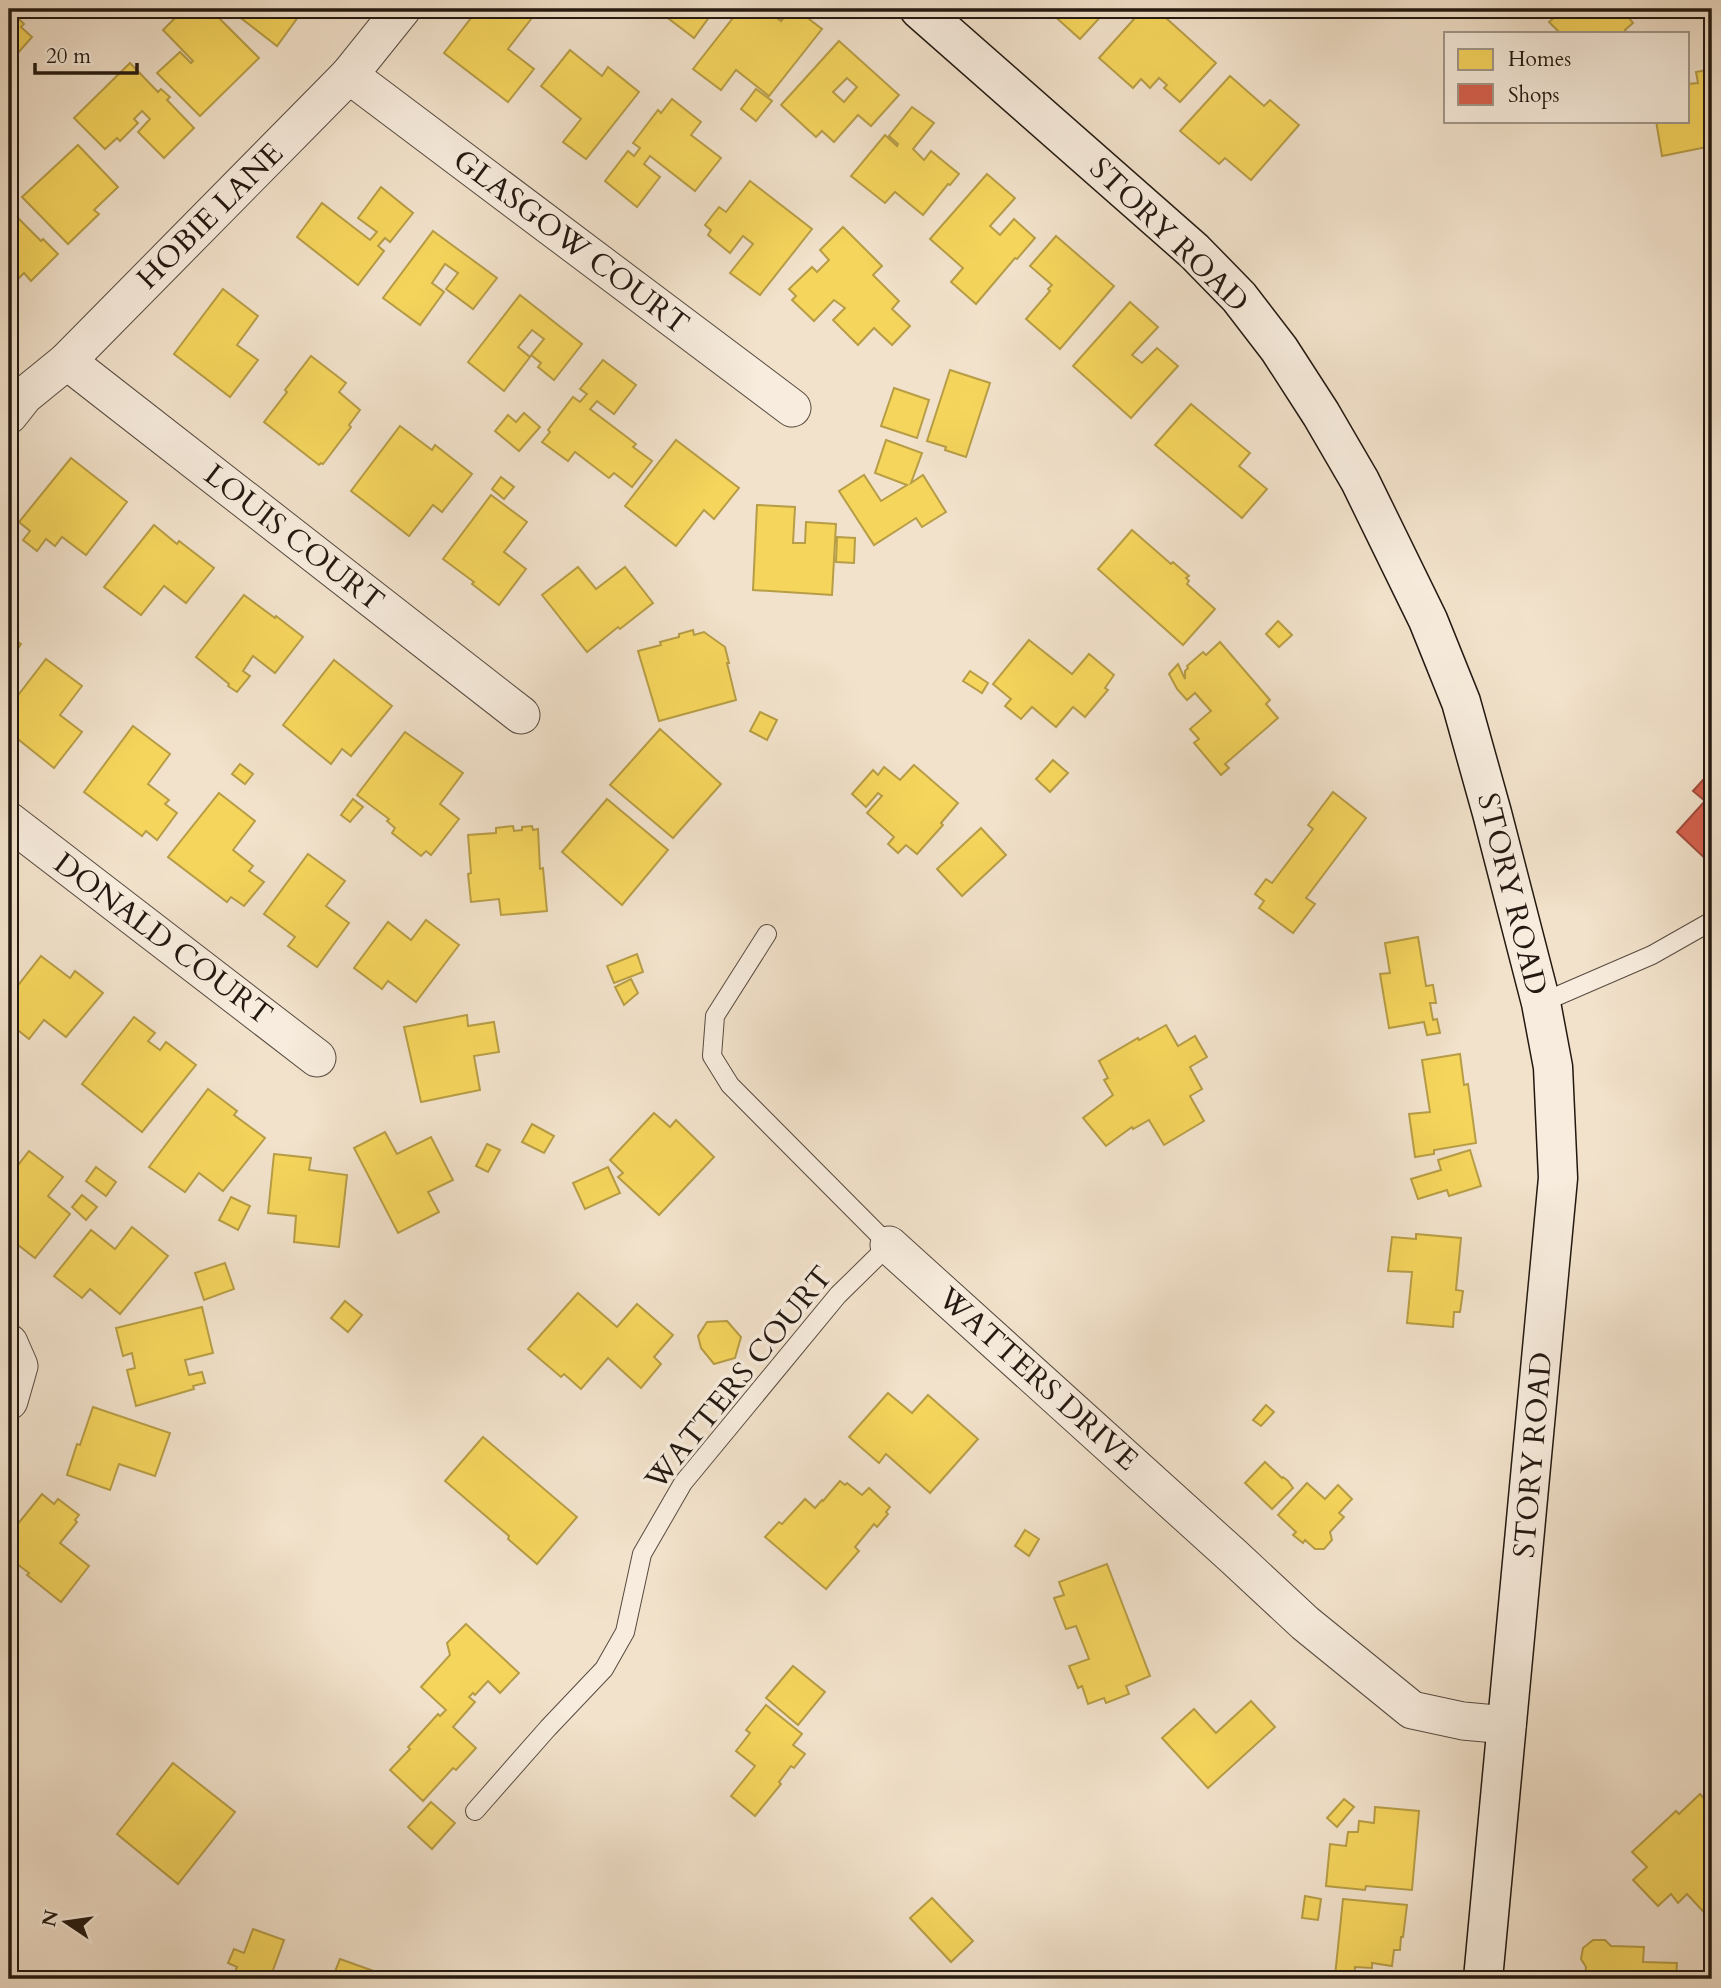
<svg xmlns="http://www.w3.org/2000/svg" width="1721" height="1988" viewBox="0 0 1721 1988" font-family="Cardo,serif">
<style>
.homes{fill:#f6d55c;stroke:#b79d46;stroke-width:2;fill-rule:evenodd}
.shops{fill:#d6604d;stroke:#a04b3b;stroke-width:2}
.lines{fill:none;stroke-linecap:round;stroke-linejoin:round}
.lane-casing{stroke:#574b40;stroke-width:20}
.street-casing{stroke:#574b40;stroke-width:39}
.secondary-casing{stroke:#231911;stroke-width:41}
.lane{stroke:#f7ecdd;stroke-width:18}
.street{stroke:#f7ecdd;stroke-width:37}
.secondary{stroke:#f7ecdd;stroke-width:38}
.labels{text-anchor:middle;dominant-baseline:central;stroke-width:7;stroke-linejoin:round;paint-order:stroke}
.street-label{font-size:30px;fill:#231911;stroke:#f7ecdd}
</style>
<rect width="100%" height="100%" fill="#f2e2cb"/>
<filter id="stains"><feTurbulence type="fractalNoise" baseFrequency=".00286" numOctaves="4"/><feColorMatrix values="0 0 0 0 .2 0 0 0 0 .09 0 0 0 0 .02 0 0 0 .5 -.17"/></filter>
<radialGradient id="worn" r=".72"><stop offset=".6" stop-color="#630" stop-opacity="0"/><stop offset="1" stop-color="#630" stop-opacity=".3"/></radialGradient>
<g class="homes">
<polygon points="184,9 210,9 259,58 200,116 157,73 180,52 191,63 193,61 163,30"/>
<polygon points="229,9 304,9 277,46"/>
<polygon points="478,9 528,9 535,14 508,49 534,69 508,102 444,53"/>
<polygon points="656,9 715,9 694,38"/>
<polygon points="740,9 769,9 772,11 771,13 781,21 791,9 796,9 822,29 769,96 736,70 721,90 693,69"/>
<polygon points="1056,9 1101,9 1105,12 1080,39 1052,14"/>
<polygon points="1143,9 1156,9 1216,63 1180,102 1164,88 1167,85 1159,78 1150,88 1141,79 1133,88 1099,58"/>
<polygon points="1564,9 1631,9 1625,13 1633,23 1625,30 1627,33 1560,33 1549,22"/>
<polygon points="9,16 14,20 17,17 24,24 21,27 32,37 9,63"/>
<path d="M839 41 899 95 871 126 858 115 834 142 822 131 816 137 781 105ZM847 78 857 87 844 102 833 92Z"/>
<polygon points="570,50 602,76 608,67 639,92 586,159 563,142 581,119 541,86"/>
<polygon points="130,63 158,92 161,89 170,97 167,100 194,128 164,158 138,132 150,119 142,111 134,119 138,123 120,141 117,138 105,149 74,118"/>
<polygon points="1712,69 1712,146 1662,156 1656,121 1688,121 1688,84 1698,83 1696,72"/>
<polygon points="1230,76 1264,106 1270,100 1299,125 1251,180 1225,158 1219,164 1180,131"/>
<polygon points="756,89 772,101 756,121 741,109"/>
<polygon points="672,99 701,122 691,135 721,158 695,191 650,156 644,164 660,177 637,207 605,181 628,151 634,156 640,148 633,143 658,110 661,113"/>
<polygon points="912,107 934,123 913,149 924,160 931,151 959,174 950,185 948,184 923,215 895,192 885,203 851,176 885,135 897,146 898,144 889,136"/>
<polygon points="78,145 118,187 94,210 99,214 68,244 22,197"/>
<polygon points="987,174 1015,198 990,226 1000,235 1014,219 1035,238 1017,259 1015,258 976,304 951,282 963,268 930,239"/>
<polygon points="750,181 812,229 760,295 730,273 753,244 743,236 730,253 708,235 711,230 705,225 719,207 726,212"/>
<polygon points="381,187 413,213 390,242 385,238 378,246 384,251 358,285 297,237 322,203 370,240 377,232 358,218"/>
<polygon points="14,214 41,241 43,239 58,254 31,281 24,273 9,288 9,216 11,218"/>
<polygon points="843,227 882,266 873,275 899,301 892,309 910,326 892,345 874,328 858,345 833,320 845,308 834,300 814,321 792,300 796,296 789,289 812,267 817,272 829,260 820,250"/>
<polygon points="433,231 497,278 473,309 446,289 458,273 445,264 432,283 444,292 420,325 383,298"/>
<polygon points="1056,236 1114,286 1060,349 1026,319 1050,291 1048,289 1052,285 1030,266"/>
<polygon points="223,289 258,316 237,345 258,360 230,397 174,354"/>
<polygon points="520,295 582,344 554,380 538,367 541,363 531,355 544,339 532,330 518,347 530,357 504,391 468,362"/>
<polygon points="1130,302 1158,327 1132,355 1142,363 1157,348 1178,366 1131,418 1073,366"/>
<polygon points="311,356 346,383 339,392 360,410 349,425 351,427 323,464 321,463 319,465 264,422 287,392 285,390"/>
<polygon points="603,360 636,385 614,414 597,401 590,409 636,444 633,447 652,461 632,487 614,473 609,478 575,452 568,461 542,442 550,432 548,430 573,397 580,402 587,394 580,389"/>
<polygon points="950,370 990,383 966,457 945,450 946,447 927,441"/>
<polygon points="894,388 929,400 917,438 881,426"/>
<polygon points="1191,404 1250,453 1239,466 1267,489 1242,518 1155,445"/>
<polygon points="524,413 540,427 519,451 495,431 508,415 516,422"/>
<polygon points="400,426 432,450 435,445 472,474 442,512 433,505 409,536 351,491"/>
<polygon points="676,440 739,488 714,519 704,510 676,546 625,506"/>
<polygon points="886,440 922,453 911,483 923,475 946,512 922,527 916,518 874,545 839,491 864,475 881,501 907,485 875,473"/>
<polygon points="71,458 127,502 86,555 62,537 55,546 46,539 37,551 23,540 30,531 19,522"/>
<polygon points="501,477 514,487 504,499 492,489"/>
<polygon points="491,495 527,522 504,552 526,569 499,605 472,584 474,582 443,559"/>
<polygon points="757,505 795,507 793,543 805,543 806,522 836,524 832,595 753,590"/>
<polygon points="154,525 177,544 179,541 214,568 186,603 164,586 141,615 104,587"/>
<polygon points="1132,530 1171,564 1173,562 1189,576 1186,578 1189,581 1187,584 1215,609 1183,645 1098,569"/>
<polygon points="837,537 855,538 854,563 836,562"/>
<polygon points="578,567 596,589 625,567 653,603 620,629 618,627 587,652 542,595"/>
<polygon points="244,595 275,618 276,616 303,637 275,673 253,656 243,671 250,676 237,692 228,686 229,684 196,657"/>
<polygon points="1278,621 1292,635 1279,647 1266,634"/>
<polygon points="693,630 694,635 704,632 725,647 729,663 727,663 736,700 659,721 638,651 661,645 660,642 679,637 679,634"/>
<polygon points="9,636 21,644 9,661"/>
<polygon points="1029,640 1072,674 1089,654 1114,675 1105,688 1108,690 1085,717 1073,707 1056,727 1032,707 1021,719 1005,706 1011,699 993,684"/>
<polygon points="1220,642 1270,700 1266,704 1278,718 1225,764 1229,768 1221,775 1194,743 1199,739 1190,729 1211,711 1195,693 1187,700 1177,689 1169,674 1178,664 1185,679 1185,671 1188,668 1187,666 1203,652 1206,655"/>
<polygon points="46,659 82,686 60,715 82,732 54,768 9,732 9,707"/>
<polygon points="334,660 392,706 351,756 342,749 331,764 283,725"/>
<polygon points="970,671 988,683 982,693 963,681"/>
<polygon points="760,712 777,720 767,740 750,731"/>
<polygon points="133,726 170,754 148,784 169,800 165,804 177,813 157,840 146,831 142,836 84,792"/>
<polygon points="660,729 721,784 673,838 610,785"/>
<polygon points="405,732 463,773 440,804 459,819 431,855 426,851 421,856 392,833 395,828 387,821 389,819 357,795"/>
<polygon points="1053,760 1068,773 1050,792 1036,779"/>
<polygon points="240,764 253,774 245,784 232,774"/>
<polygon points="914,765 958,803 941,823 943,825 917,854 906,845 898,853 888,844 894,837 867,813 882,796 878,793 866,807 852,794 873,770 878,775 884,767 900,780"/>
<polygon points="1333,792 1366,818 1306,898 1315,904 1293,933 1259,908 1264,901 1255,894 1266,879 1272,883 1313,829 1308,825"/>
<polygon points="219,793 255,821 233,850 253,866 249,871 264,882 244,906 231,897 227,902 168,857"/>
<polygon points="353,799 363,807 350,822 341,815"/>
<polygon points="607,799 668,850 622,905 562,852"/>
<polygon points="513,826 514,831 522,830 522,827 532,826 533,830 538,829 540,869 543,868 547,911 501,915 499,899 471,902 468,874 471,873 468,835 496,833 496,828"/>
<polygon points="981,828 1006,855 962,896 937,869"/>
<polygon points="308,854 345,881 326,906 349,923 317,967 288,946 295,937 264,914"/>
<polygon points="426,920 459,945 416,1002 388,981 382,989 354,968 388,922 411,940"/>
<polygon points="1418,937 1426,986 1433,985 1436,1003 1430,1003 1433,1020 1437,1019 1440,1033 1427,1035 1424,1022 1389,1028 1380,974 1390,973 1385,943"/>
<polygon points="637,954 643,972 614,983 607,966"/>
<polygon points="41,956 70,978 75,971 103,993 66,1037 44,1020 29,1039 9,1023 9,997"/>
<polygon points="631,979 638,993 624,1005 615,987"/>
<polygon points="467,1015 468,1026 494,1022 499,1052 474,1056 480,1090 421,1102 404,1027"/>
<polygon points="134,1017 155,1033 148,1041 160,1050 166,1042 196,1065 142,1132 82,1084"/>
<polygon points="1166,1025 1178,1046 1195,1036 1207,1057 1190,1067 1202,1089 1190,1096 1204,1121 1164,1145 1149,1120 1133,1129 1132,1127 1106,1146 1083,1118 1113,1095 1104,1080 1108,1078 1099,1061 1138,1038 1139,1040"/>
<polygon points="1460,1054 1464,1085 1468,1084 1476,1143 1434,1150 1434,1154 1415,1157 1409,1114 1430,1112 1422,1060"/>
<polygon points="208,1089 237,1111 234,1115 265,1138 223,1191 199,1173 185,1192 149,1167"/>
<polygon points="654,1113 670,1127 676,1120 714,1157 659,1215 618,1177 623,1173 610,1160"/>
<polygon points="532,1124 554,1136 544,1153 522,1142"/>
<polygon points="385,1132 397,1154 431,1137 453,1180 428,1192 439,1212 398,1233 354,1148"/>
<polygon points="487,1144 500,1150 488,1172 476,1166"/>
<polygon points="1470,1150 1481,1186 1449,1196 1447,1190 1418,1199 1411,1179 1441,1170 1438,1160"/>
<polygon points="29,1151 63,1177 48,1196 70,1214 35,1258 9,1238 13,1230 9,1226 9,1177"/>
<polygon points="274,1154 311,1158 309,1170 347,1175 339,1247 294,1242 296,1216 268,1213"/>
<polygon points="96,1167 116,1182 106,1196 86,1181"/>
<polygon points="608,1167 620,1193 585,1209 573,1183"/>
<polygon points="82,1195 97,1207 86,1220 72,1207"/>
<polygon points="231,1197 250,1206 238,1230 219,1220"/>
<polygon points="132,1227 168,1256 120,1314 90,1289 82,1298 54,1276 91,1230 115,1249"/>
<polygon points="1416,1234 1461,1238 1456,1290 1463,1291 1460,1312 1454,1312 1453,1327 1407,1323 1412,1272 1388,1271 1392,1237 1416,1239"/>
<polygon points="225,1263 234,1289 204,1300 195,1273"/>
<polygon points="578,1293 617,1327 637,1304 673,1335 654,1357 661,1364 641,1388 608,1358 581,1389 564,1374 561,1377 528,1349"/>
<polygon points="345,1301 362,1315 348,1332 331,1318"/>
<polygon points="202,1307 213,1353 185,1360 189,1375 202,1372 205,1383 193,1386 194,1389 136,1406 127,1370 135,1368 132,1353 123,1356 116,1328"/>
<polygon points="727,1321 741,1337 735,1358 714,1364 701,1348 698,1336 707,1322"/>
<polygon points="888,1393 912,1413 928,1395 978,1439 930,1493 886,1454 879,1463 849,1437"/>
<polygon points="1266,1405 1274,1412 1261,1426 1253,1420"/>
<polygon points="93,1407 170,1433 155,1476 119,1464 110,1490 67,1475 77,1444 80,1445"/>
<polygon points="483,1437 577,1517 537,1564 508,1539 509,1536 445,1481"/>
<polygon points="1265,1462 1282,1478 1283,1477 1288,1481 1293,1488 1272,1509 1245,1483"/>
<polygon points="840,1481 845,1485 847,1483 862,1495 869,1488 890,1507 886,1512 888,1514 877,1527 874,1524 855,1547 859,1551 826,1589 765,1537 779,1522 782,1524 805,1499 815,1508 822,1500 823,1501"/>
<polygon points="1307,1483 1325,1499 1338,1485 1352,1499 1339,1513 1344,1517 1330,1532 1332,1540 1324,1549 1315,1549 1305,1540 1303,1543 1293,1535 1296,1532 1278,1515"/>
<polygon points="42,1494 54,1504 58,1499 79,1515 75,1520 77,1522 60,1543 89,1566 61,1602 27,1575 29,1573 9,1558 9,1535"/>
<polygon points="1025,1530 1039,1539 1029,1556 1015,1546"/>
<polygon points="1107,1564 1150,1676 1126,1686 1129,1694 1106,1703 1104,1698 1088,1704 1082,1686 1078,1688 1069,1666 1089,1659 1076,1626 1066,1629 1054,1598 1064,1595 1059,1582"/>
<polygon points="466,1624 519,1673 500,1693 488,1681 475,1695 473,1693 469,1697 475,1702 453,1727 476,1748 456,1770 453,1768 423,1801 390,1770 410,1749 408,1747 438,1714 440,1716 446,1710 421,1687 450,1655 447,1643"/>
<polygon points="793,1666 825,1692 798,1725 766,1698"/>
<polygon points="1251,1701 1275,1727 1208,1788 1162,1738 1194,1709 1216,1733"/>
<polygon points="766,1705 802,1734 793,1745 805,1754 794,1768 791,1766 779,1782 781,1784 755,1816 731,1796 755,1766 736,1751 750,1733 746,1730"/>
<polygon points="173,1763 235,1812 178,1884 117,1834"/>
<polygon points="1700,1794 1712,1807 1712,1921 1687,1894 1678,1903 1671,1894 1658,1906 1633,1880 1647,1867 1632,1852 1676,1811 1679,1814"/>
<polygon points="1344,1799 1354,1807 1337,1827 1327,1818"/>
<polygon points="431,1802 455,1823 432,1849 408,1827"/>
<polygon points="1375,1807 1419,1811 1412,1890 1366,1886 1365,1890 1326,1886 1330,1844 1346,1846 1348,1832 1358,1832 1359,1821 1374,1823"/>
<polygon points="1305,1896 1321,1899 1318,1920 1302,1918"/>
<polygon points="932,1898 973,1941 951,1962 910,1918"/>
<polygon points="1343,1899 1407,1905 1403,1937 1401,1937 1400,1950 1394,1950 1392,1966 1372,1963 1372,1968 1355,1967 1354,1978 1335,1976"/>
<polygon points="253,1929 284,1940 272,1973 291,1979 232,1979 237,1967 228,1963 234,1949 244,1953"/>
<polygon points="1593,1940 1605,1940 1611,1946 1644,1947 1643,1962 1677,1963 1676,1979 1585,1979 1586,1967 1581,1959 1583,1948"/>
<polygon points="340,1959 396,1979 332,1979"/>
</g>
<polygon class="shops" points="1712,770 1712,865 1677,832 1705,801 1693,791"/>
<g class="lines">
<defs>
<g id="lane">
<polyline points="1541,1003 1652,955 1712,921"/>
<polyline points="475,1811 548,1728 604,1669 625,1632 642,1554 683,1483 838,1295 889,1245 730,1085 712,1056 715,1016 767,934"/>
</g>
<g id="street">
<polyline points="349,75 792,408"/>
<polyline points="67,361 521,715"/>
<polyline points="9,415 24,396 67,361 349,75 402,9"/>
<polyline points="9,821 317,1058"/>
<polyline points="889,1245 1233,1556 1305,1623 1412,1710 1463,1721 1507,1725"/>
<polyline points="9,1343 19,1366 9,1401"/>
</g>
<polyline id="secondary" points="919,9 1194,251 1239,297 1279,349 1321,414 1360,481 1428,620 1461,702 1492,813 1541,1003 1553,1067 1558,1178 1483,1979"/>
</defs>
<use href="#lane" class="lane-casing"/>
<use href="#street" class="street-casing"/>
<use href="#secondary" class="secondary-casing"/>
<use href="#lane" class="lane"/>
<use href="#street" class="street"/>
<use href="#secondary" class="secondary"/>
</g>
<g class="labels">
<g class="street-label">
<text transform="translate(210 216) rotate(-45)">HOBIE LANE</text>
<text transform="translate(1169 235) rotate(44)">STORY ROAD</text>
<text transform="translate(571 242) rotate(37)">GLASGOW COURT</text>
<text transform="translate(294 538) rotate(38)">LOUIS COURT</text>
<text transform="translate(1512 894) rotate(76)">STORY ROAD</text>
<text transform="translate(163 939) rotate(37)">DONALD COURT</text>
<text transform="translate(739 1378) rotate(-51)">WATTERS COURT</text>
<text transform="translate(1038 1379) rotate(42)">WATTERS DRIVE</text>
<text transform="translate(1533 1455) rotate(-85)">STORY ROAD</text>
</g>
</g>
<rect width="1721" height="1988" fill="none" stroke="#f2e2cb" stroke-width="35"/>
<rect x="10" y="10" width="1700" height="1967" fill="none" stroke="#231911" stroke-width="3.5"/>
<rect x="18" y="18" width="1686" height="1953" fill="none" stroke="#231911" stroke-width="2"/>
<rect x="1444" y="32" width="245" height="91" fill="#f7ecdd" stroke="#a2988b" stroke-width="2"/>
<rect x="1458" y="49" width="35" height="21" fill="#f6d55c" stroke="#a2988b" stroke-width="2"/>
<text x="1508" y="66" font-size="21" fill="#231911">Homes</text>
<rect x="1458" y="84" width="35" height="21" fill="#d6604d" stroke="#a2988b" stroke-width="2"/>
<text x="1508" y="102" font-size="21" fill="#231911">Shops</text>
<g transform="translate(66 1922) rotate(283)" stroke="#f7ecdd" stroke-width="5" paint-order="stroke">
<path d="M0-5L12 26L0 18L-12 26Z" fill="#231911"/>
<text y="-10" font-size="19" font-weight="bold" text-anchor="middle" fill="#231911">N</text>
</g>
<path d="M35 63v10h102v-10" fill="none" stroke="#231911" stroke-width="3.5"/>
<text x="46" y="63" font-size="21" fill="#231911" stroke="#f7ecdd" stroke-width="5" paint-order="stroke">20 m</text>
<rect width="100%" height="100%" filter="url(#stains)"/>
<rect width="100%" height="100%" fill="url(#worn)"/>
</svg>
